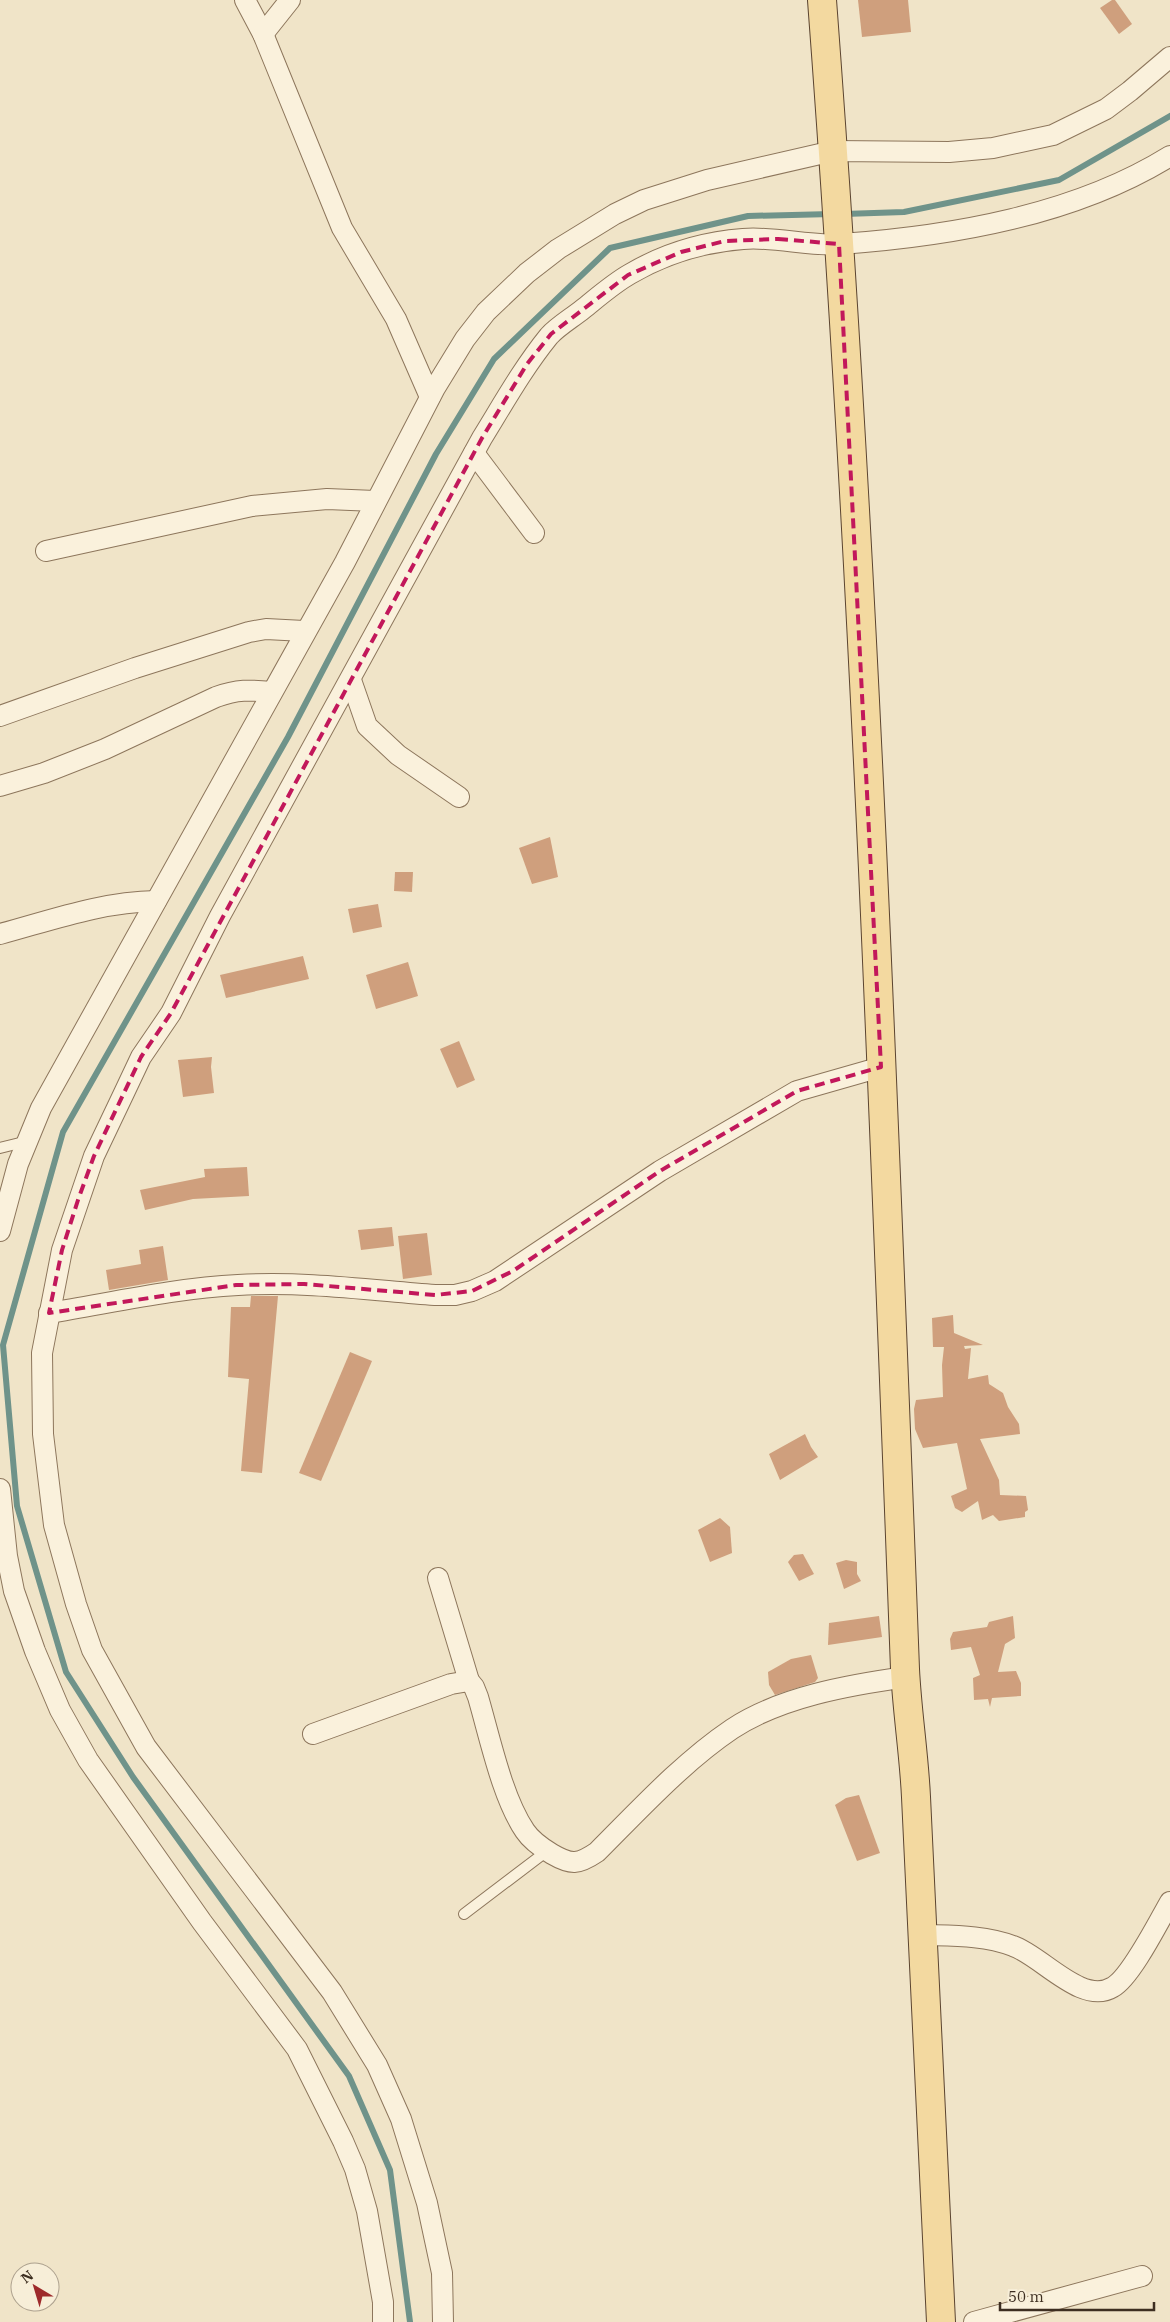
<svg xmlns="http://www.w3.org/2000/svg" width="1170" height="2322" viewBox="0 0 1170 2322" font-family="'IBM Plex Serif',serif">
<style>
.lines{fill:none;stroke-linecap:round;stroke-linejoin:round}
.stream{stroke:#6f938a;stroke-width:6}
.building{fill:#cf9f7d}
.service-casing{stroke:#8d765c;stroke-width:12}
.minor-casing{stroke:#8d765c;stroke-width:22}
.primary-casing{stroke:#5b4430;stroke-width:30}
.service{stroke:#faf1dc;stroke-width:10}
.minor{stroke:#faf1dc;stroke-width:20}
.primary{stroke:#f3d9a0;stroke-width:28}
.marked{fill:none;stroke:#c2185b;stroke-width:4;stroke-dasharray:10 6;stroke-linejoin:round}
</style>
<rect width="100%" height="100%" fill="#f0e4c8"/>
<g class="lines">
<g class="stream">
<polyline points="844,214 904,212 1059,180 1170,116"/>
<polyline points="410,2322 390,2170 349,2076 133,1777 66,1672 17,1506 3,1345 63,1132 288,737 436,454 494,359 610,248 748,216 832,214"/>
</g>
</g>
<g class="building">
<polygon points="858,0 908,0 911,32 862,37"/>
<polygon points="1112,0 1115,0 1132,24 1119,34 1100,8"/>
<polygon points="550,837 558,877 532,884 519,848"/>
<polygon points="395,872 413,872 412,892 394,891"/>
<polygon points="378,904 382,927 353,933 348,909"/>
<polygon points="303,956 309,979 226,998 220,975"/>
<polygon points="408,962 418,996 376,1009 366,975"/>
<polygon points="459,1041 475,1080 457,1088 440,1049"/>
<polygon points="212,1057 211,1067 214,1093 183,1097 178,1060"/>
<polygon points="247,1167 249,1196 193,1199 145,1210 140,1190 205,1177 204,1169"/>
<polygon points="392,1227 394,1246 361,1250 358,1230"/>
<polygon points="427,1233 432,1275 403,1279 398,1236"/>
<polygon points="163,1246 168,1280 109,1290 106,1270 141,1264 139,1250"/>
<polygon points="251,1296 278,1296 262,1473 241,1471 249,1379 228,1377 231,1307 250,1307"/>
<polygon points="953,1315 954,1333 983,1345 964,1346 965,1349 971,1348 968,1379 988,1375 989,1384 1003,1393 1008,1407 1019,1424 1020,1434 980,1439 999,1480 1000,1495 1026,1496 1028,1510 1025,1512 1025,1517 999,1521 993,1515 982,1520 978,1501 962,1512 955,1508 951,1496 967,1489 957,1443 923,1448 915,1429 914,1409 916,1400 943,1397 942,1365 944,1347 933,1347 932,1318"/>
<polygon points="350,1352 372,1361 321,1481 299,1473"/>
<polygon points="805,1434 811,1447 818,1457 780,1480 769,1454"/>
<polygon points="720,1518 730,1527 732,1553 710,1562 698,1530"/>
<polygon points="803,1554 814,1574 799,1581 788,1562 794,1555"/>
<polygon points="846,1560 857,1562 857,1574 861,1581 844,1589 836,1563"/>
<polygon points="879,1616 882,1637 828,1645 829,1623"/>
<polygon points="1013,1616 1015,1638 1005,1644 998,1672 1016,1671 1021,1683 1021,1696 992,1698 990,1707 988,1699 974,1700 973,1678 980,1675 971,1647 951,1650 950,1639 953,1632 987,1627 989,1622"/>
<polygon points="811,1655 818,1678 815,1682 775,1695 769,1685 768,1672 791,1659"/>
<polygon points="859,1795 880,1853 857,1861 835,1805 846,1798"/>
</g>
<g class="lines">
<defs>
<g id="service">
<polyline points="0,1148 28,1141"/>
<polyline points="464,1914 547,1851"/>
</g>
<g id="minor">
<polyline points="245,0 263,34 342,228 396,319 430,397"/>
<polyline points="263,34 290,0"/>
<polyline points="474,453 534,533"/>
<polyline points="46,551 252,506 327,499 375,501"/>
<polyline points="351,680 367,726 398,755 459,797"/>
<polyline points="0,716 135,668 249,632 266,629 304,631"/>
<path d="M0 786 44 773 105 749 216 697C238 689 249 690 272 692"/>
<path d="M0 934C52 920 101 902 156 901"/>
<polyline points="0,1231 18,1164 41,1108 345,562 435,388 465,339 486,312 527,273 558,249 615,214 644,200 707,180 833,151 949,152 993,148 1053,135 1106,109 1130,91 1170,57"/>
<path d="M49 1313C111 1303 175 1288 238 1285 304 1281 369 1290 435 1295H455L472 1291 495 1281 660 1171 797 1091 881 1067"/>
<polyline points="0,1489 7,1556 14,1591 35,1651 60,1710 88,1760 202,1922 297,2049 343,2141 355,2169 367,2211 383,2302 383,2322"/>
<polyline points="438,1578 469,1681"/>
<path d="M313 1734 451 1684 469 1681 474 1687 478 1697C490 1738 502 1797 525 1831 531 1840 542 1848 552 1854 571 1865 578 1865 597 1852 639 1810 683 1762 732 1729 780 1697 849 1685 906 1677"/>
<path d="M922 1935C953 1936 984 1935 1013 1946 1042 1956 1082 2006 1113 1987 1131 1977 1159 1921 1170 1902"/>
<path d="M443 2322 442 2273 427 2203 401 2119 377 2065 332 1992 146 1747 92 1650 76 1604 54 1525 43 1434 42 1353 62 1250 94 1156 124 1093 141 1057 171 1013 220 916 482 438C503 404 523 368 549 336 558 326 572 318 583 309 598 297 614 283 630 274 664 254 704 242 743 239 776 236 809 247 841 244 952 236 1075 215 1170 156"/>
<polyline points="974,2322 1142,2276"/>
</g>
<path id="primary" d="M822 0C864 555 884 1112 905 1669 907 1711 914 1754 916 1797 925 1972 933 2147 941 2322"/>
</defs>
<use href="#service" class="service-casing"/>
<use href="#minor" class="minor-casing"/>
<use href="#primary" class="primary-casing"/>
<use href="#service" class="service"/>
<use href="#minor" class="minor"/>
<use href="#primary" class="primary"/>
</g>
<path class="marked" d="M778 239 839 244 881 1067 797 1091 660 1171 513 1271 472 1291 435 1295 304 1284 236 1285 49 1313 62 1250 78 1200 94 1156 141 1057 171 1013 482 438 527 364 551 334 628 275 681 252 725 241Z"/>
<g transform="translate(35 2287) rotate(322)"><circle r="24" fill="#f7eed8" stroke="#ada18e"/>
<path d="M0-4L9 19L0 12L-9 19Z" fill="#9e2a2b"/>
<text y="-8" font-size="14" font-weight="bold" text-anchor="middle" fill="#3d2e20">N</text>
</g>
<path d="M1000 2302v8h154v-8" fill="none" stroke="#3d2e20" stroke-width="2.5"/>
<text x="1008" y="2302" font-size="15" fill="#3d2e20" stroke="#f7eed8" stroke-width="4" paint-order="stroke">50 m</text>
</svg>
